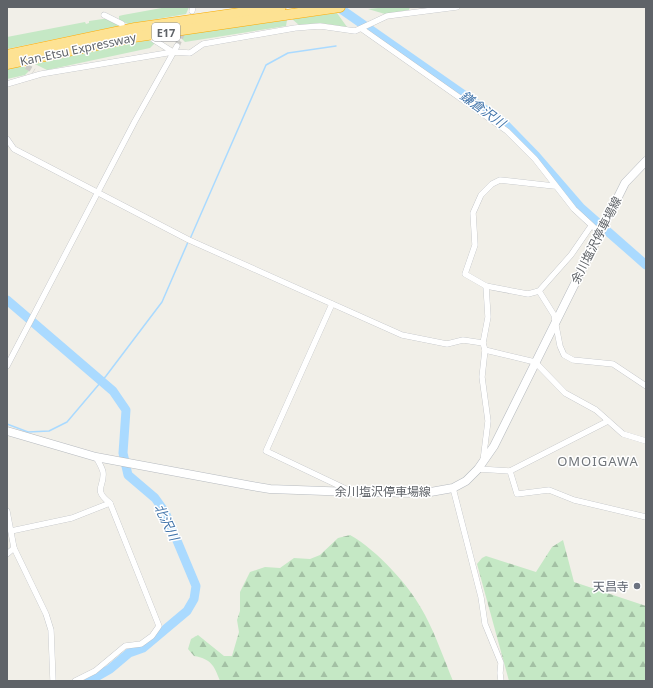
<svg xmlns="http://www.w3.org/2000/svg" width="653" height="688" viewBox="0 0 653 688" font-family="'Noto Sans','Noto Sans JP',sans-serif">
<style>
.grass{fill:#c5e8c5}
.forest{fill:url(#forest-firs)}
.lines{fill:none;stroke-linecap:round;stroke-linejoin:round}
.stream{stroke:#aadaff;stroke-width:1.5}
.river{stroke:#aadaff;stroke-width:9}
.minor-tunnel{stroke:#ccccc8;stroke-width:5.5;stroke-dasharray:5.5 3;stroke-linecap:butt}
.minor-casing{stroke:#b5b8bc;stroke-width:6}
.secondary-casing{stroke:#b6babf;stroke-width:9}
.motorway-casing{stroke:#f9ab00;stroke-width:11}
.minor{stroke:#fff;stroke-width:5.5}
.secondary{stroke:#fff;stroke-width:8}
.motorway{stroke:#fde293;stroke-width:10}
.worship-dot{fill:#6b7280;stroke:#fff;stroke-width:1.5}
.labels{text-anchor:middle;dominant-baseline:central;stroke-width:3;stroke-linejoin:round;paint-order:stroke}
.shield{fill:#fff;stroke:#8f9295;stroke-width:1}
.shield-label{font-size:11px;font-weight:bold;fill:#5f6368}
.street-label{font-size:12px;fill:#5f6368;stroke:#fff}
.worship-label{font-size:12px;fill:#5b616d;stroke:#fff;text-anchor:end}
.water-label{font-size:13px;font-style:italic;fill:#4174aa;stroke:#fff}
.neighbourhood-label{font-size:13px;letter-spacing:1px;fill:#70757a;stroke:#fff}
</style>
<defs>
<pattern id="forest-firs" width="22" height="20" patternUnits="userSpaceOnUse"><rect width="22" height="20" fill="#c5e8c5"/><path d="M5 1l3.5 6h-7zM16 11l3.5 6h-7z" fill="#a3c0a4"/></pattern>
</defs>
<rect width="100%" height="100%" fill="#f1efe8"/>
<g class="grass">
<polygon points="167,7 189,7 186,14 128,24 119,20 119,16 123,15"/>
<polygon points="388,7 410,7 409,10 385,14 368,9"/>
<polygon points="337,13 347,27 320,23 299,25 292,19"/>
<polygon points="103,19 107,19 119,26 7,49 7,37 85,22 86,24 89,23 89,21"/>
<polygon points="287,20 286,26 185,42 182,39 184,34"/>
<polygon points="148,40 155,43 150,48 47,70 33,63"/>
<polygon points="21,65 30,70 25,75 7,79 7,69"/>
</g>
<g class="forest">
<path d="M350 535C377 550 411 587 425 615 436 636 444 659 453 681H220C214 665 211 659 194 656L188 649 191 639 198 635 224 656H232L239 632 237 620 240 611V592L250 572 265 567 280 568 294 558 310 559 320 555 338 538Z"/>
<polygon points="563,540 574,582 646,606 646,681 509,681 477,564 482,558 486,556 536,572 552,547"/>
</g>
<g class="lines">
<g class="stream">
<polyline points="190,239 266,65 288,53 336,46"/>
<polyline points="7,424 28,432 49,431 67,422 106,376 162,302 188,242"/>
</g>
<g class="river">
<polyline points="338,7 504,123 536,156 581,208 646,265"/>
<polyline points="7,300 113,391 126,410 123,453 128,475 155,498 165,512 196,586 194,599 187,611 143,648 129,653 110,669 89,681"/>
</g>
<g class="minor-tunnel">
<polyline points="177,46 184,29"/>
<polyline points="19,62 34,71"/>
</g>
<defs>
<g id="minor">
<polyline points="192,11 193,7"/>
<polyline points="104,15 122,24"/>
<polyline points="362,29 507,131 535,159 574,209 600,233"/>
<polyline points="154,40 173,52"/>
<polyline points="7,84 41,74 173,52 190,53 203,44 295,28 320,26 355,31 387,16 457,7"/>
<polyline points="7,139 14,149 189,240 402,335 447,344 463,340 483,343"/>
<polyline points="486,286 465,274 475,245 473,213 481,195 492,184 500,180 554,186"/>
<polyline points="539,291 554,315 560,346 564,355 573,360 613,364 646,386"/>
<polyline points="332,304 266,451 348,490"/>
<polyline points="485,350 535,362 565,393 596,410 623,434 646,441"/>
<polyline points="7,366 135,121 177,46"/>
<polyline points="483,461 488,421 482,377 485,350 483,343 488,317 486,286 528,294 539,291 571,255 591,226"/>
<polyline points="478,469 510,471 608,421"/>
<polyline points="510,471 517,494 549,490 574,500 646,517"/>
<polyline points="453,488 481,597 485,624 501,663 500,673 501,681"/>
<polyline points="7,511 14,548 46,614 51,630 53,681"/>
<polyline points="11,531 72,518 110,503"/>
<polyline points="7,554 14,548"/>
<path d="M75 681 95 671 125 646 141 644 152 636 159 626 110 503C92 489 105 487 103 472 102 467 98 461 96 457"/>
</g>
<polyline id="secondary" points="7,431 96,457 252,486 270,489 352,492 425,493 453,488 466,481 478,469 494,446 625,183 646,161"/>
<g id="motorway">
<polyline points="7,55 135,28 281,7"/>
<polyline points="7,64 134,37 340,7"/>
</g>
</defs>
<use href="#minor" class="minor-casing"/>
<use href="#secondary" class="secondary-casing"/>
<use href="#motorway" class="motorway-casing"/>
<use href="#minor" class="minor"/>
<use href="#secondary" class="secondary"/>
<use href="#motorway" class="motorway"/>
</g>
<circle class="worship-dot" cx="637" cy="586" r="4"/>
<g class="labels">
<rect class="shield" x="152" y="23" width="28" height="18" rx="3"/>
<g class="shield-label">
<text x="166" y="32">E17</text>
</g>
<g class="street-label">
<text transform="translate(78 49) rotate(-12)">Kan-Etsu Expressway</text>
<text transform="translate(596 240) rotate(-63)">余川塩沢停車場線</text>
<text x="383" y="491">余川塩沢停車場線</text>
</g>
<g class="worship-label">
<text x="629" y="586">天昌寺</text>
</g>
<g class="water-label">
<text transform="translate(483 109) rotate(36)">鎌倉沢川</text>
<text transform="translate(167 522) rotate(64)">北沢川</text>
</g>
<g class="neighbourhood-label">
<text x="598" y="461">OMOIGAWA</text>
</g>
</g>
<rect width="653" height="688" fill="none" stroke="#5f6368" stroke-width="16"/>
</svg>
